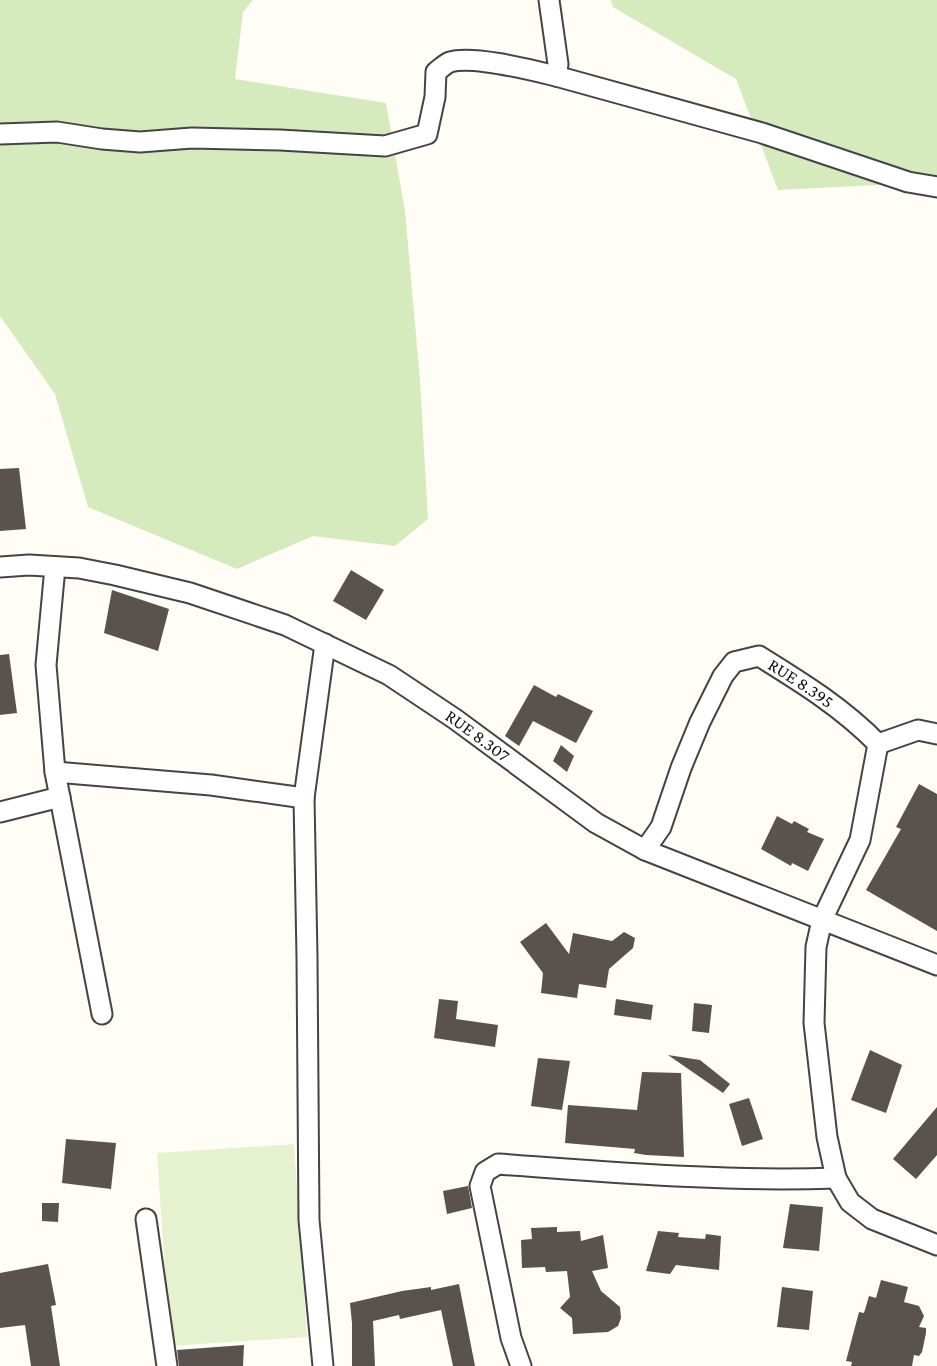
<svg xmlns="http://www.w3.org/2000/svg" width="937" height="1366" viewBox="0 0 937 1366" font-family="'Crimson Pro',serif">
<style>
.green{fill:#d5ebbd}
.pitch{fill:#e6f2cf}
.building{fill:#5a524d}
.lines{fill:none;stroke-linecap:round;stroke-linejoin:round}
.minor-casing{stroke:#444;stroke-width:23}
.minor{stroke:#fff;stroke-width:19}
.labels{text-anchor:middle;dominant-baseline:central;stroke-width:7;stroke-linejoin:round;paint-order:stroke}
.street-label{font-size:18px;fill:#111;stroke:#fff}
</style>
<rect width="100%" height="100%" fill="#fffdf5"/>
<g class="green">
<polygon points="0,0 253,0 243,12 235,79 386,103 405,211 420,380 428,519 395,546 313,536 237,569 88,507 55,394 0,316"/>
<polygon points="611,0 937,0 937,182 778,190 736,79 613,7"/>
</g>
<polygon class="pitch" points="294,1144 307,1337 170,1346 157,1153"/>
<g class="building">
<polygon points="19,468 26,529 0,531 0,469"/>
<polygon points="351,570 384,590 366,620 333,601"/>
<polygon points="112,590 169,609 158,651 104,633"/>
<polygon points="9,654 17,713 0,715 0,655"/>
<polygon points="534,685 556,697 558,694 593,711 576,743 533,721 519,746 505,736"/>
<polygon points="561,745 574,756 567,772 553,761"/>
<polygon points="919,784 937,794 937,931 866,890 901,829 896,827"/>
<polygon points="777,816 792,824 794,821 809,829 807,832 824,839 808,871 792,863 791,866 761,849"/>
<polygon points="546,923 569,954 573,933 612,941 624,932 635,938 633,948 609,969 606,988 579,984 577,998 541,993 543,973 520,942"/>
<polygon points="439,999 458,1001 456,1019 498,1025 495,1047 434,1038"/>
<polygon points="616,999 653,1005 651,1020 614,1015"/>
<polygon points="694,1003 712,1005 709,1033 692,1031"/>
<polygon points="870,1050 902,1065 886,1113 851,1100"/>
<polygon points="668,1055 700,1060 730,1084 723,1093"/>
<polygon points="538,1058 570,1061 562,1110 531,1106"/>
<polygon points="642,1072 681,1073 684,1157 646,1155 634,1153 635,1149 565,1143 568,1105 637,1110"/>
<polygon points="749,1098 763,1139 742,1146 729,1104"/>
<polygon points="937,1107 937,1155 916,1179 893,1159"/>
<polygon points="66,1139 116,1143 111,1189 62,1183"/>
<polygon points="468,1186 472,1208 447,1214 443,1191"/>
<polygon points="42,1203 59,1203 58,1222 42,1221"/>
<polygon points="790,1204 823,1207 819,1251 783,1248"/>
<polygon points="557,1227 557,1232 580,1231 581,1241 603,1235 608,1268 592,1271 601,1291 620,1307 621,1318 618,1326 608,1332 573,1334 572,1318 560,1308 570,1297 567,1271 546,1272 545,1267 522,1268 521,1240 532,1239 531,1228"/>
<polygon points="658,1231 679,1233 678,1237 705,1239 706,1234 721,1236 719,1270 676,1265 670,1274 646,1271"/>
<polygon points="48,1264 56,1305 51,1306 60,1366 31,1366 25,1325 0,1328 0,1273"/>
<polygon points="881,1280 908,1287 904,1302 919,1306 924,1316 919,1327 926,1328 926,1333 922,1352 919,1356 914,1355 912,1366 851,1366 852,1362 846,1361 859,1312 864,1313 869,1296 876,1298"/>
<polygon points="459,1284 475,1366 453,1366 441,1310 400,1319 399,1315 373,1321 375,1366 352,1366 352,1323 350,1303 402,1291 431,1287 431,1290"/>
<polygon points="782,1287 813,1291 809,1330 777,1327"/>
<polygon points="244,1345 243,1366 179,1366 177,1350"/>
</g>
<g class="lines">
<defs>
<g id="minor">
<polyline points="556,76 762,133 908,182 937,187"/>
<path d="M0 134 57 132 102 139 140 142 192 138 280 140 385 146 427 134 435 97 436 72C440 69 445 64 450 62 473 55 531 70 556 76L558 64 549 0"/>
<path id="s1" d="M0 567 29 565 79 568 115 575 190 593 285 625 389 675 455 719 596 823 645 850 937 965"/>
<polyline points="55,567 46,665 55,772 102,1014"/>
<polyline points="878,744 918,730 937,734"/>
<polyline points="55,772 211,785 304,798"/>
<polyline points="0,812 60,797"/>
<path id="s2" d="M645 850 661 827 681 768 700 722 723 676 734 662 759 656C801 682 843 708 878 744L860 840 822 920 816 947 814 1023 827 1137 836 1178 850 1202 872 1219 937 1245"/>
<polyline points="146,1219 167,1366"/>
<polyline points="323,1366 309,1220 307,957 304,798 325,644"/>
<path d="M521 1366 511 1338 480 1186 485 1172 498 1164C611 1172 722 1182 836 1178"/>
</g>
</defs>
<use href="#minor" class="minor-casing"/>
<use href="#minor" class="minor"/>
</g>
<g class="labels">
<g class="street-label">
<text stroke="none"><textPath href="#s2" startOffset="285">RUE 8.395</textPath></text>
<text stroke="none"><textPath href="#s1" startOffset="516">RUE 8.307</textPath></text>
</g>
</g>
</svg>
